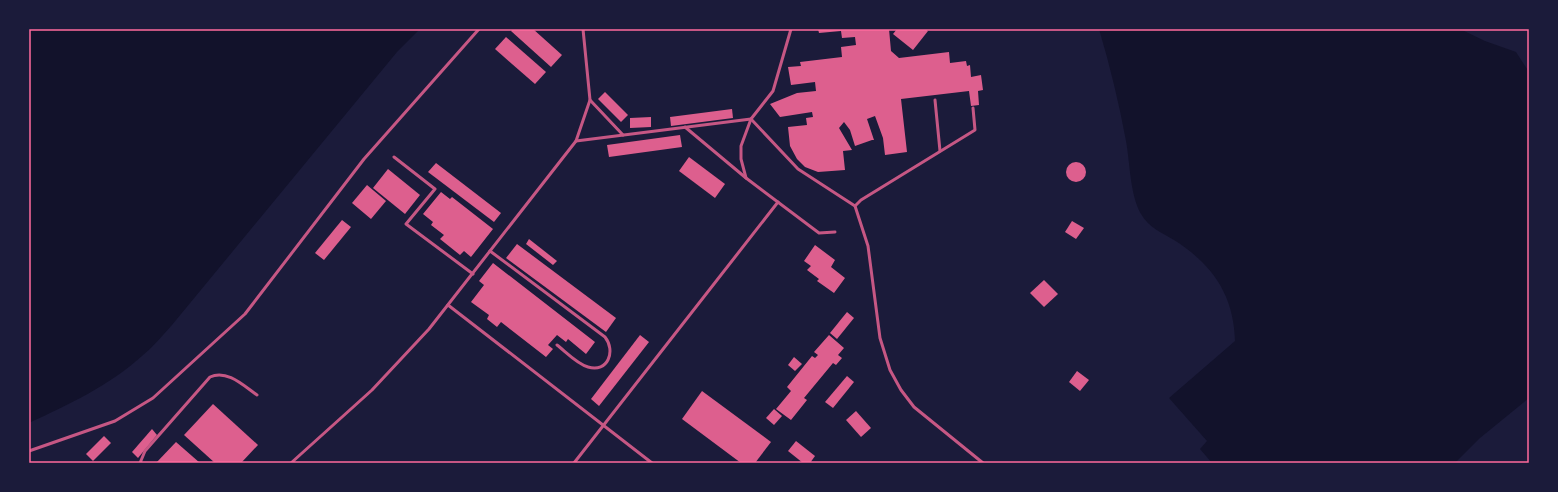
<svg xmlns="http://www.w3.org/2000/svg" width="1558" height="492" viewBox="0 0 1558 492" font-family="'Sofia Sans Condensed',sans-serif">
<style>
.water{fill:#12122b}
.building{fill:#dd5f8e}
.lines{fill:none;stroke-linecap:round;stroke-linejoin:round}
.service{stroke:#c65784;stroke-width:3}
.neatline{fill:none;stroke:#ff6b9d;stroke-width:1.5}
</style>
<rect width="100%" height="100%" fill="#1b1b3a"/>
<g class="water">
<path d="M29 29H420L397 52 172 325C162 336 153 347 142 356 110 385 68 405 29 423Z"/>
<path d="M1099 29H1460L1485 41 1516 52 1529 72V398L1480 438 1455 463H1212L1200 449 1207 441 1169 398 1235 341C1234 295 1212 264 1174 240 1161 232 1149 228 1141 214 1130 195 1130 163 1126 141 1119 103 1110 66 1099 29Z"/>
</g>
<g class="building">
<polygon points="513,29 533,29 562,55 551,67 511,31"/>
<polygon points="818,29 889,29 891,51 899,58 949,52 950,63 966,61 967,66 970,65 971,77 981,75 983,90 978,91 979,105 971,106 969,91 901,99 907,152 885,155 883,138 875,116 867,119 874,140 872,140 855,146 850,130 844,122 839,128 852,150 843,151 845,170 818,172 805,167 797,159 790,146 788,127 807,125 806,118 813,117 812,112 780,117 770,104 797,93 816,91 815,82 791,85 788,67 801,66 800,62 842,57 841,47 856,45 855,37 842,38 841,31 819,33"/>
<polygon points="897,29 925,29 928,31 913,50 893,34"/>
<polygon points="506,37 546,72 535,84 495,49"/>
<polygon points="605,92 628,115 621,122 598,99"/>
<polygon points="732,109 733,118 671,126 670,117"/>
<polygon points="651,117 651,127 630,128 630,118"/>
<polygon points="680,135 682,147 609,157 607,145"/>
<polygon points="689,157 725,184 715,198 679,171"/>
<circle cx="1076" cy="172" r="10"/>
<polygon points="436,163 501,213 494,222 428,172"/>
<polygon points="388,169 420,195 405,214 373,188"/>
<polygon points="367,185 386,201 371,219 352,203"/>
<polygon points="441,192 450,199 452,197 493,229 471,257 464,251 460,255 440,239 444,235 431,225 433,222 423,214"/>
<polygon points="342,220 351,227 324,260 315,253"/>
<polygon points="1072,221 1084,228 1076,239 1065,232"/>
<polygon points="529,239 557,261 553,265 526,244"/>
<polygon points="517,244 616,318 606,332 506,258"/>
<polygon points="815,245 835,260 831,267 845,278 834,293 817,281 819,279 807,270 811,266 804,261"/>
<polygon points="493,263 595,342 586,354 568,339 566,342 557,335 548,345 553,349 546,357 501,322 497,327 487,319 489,315 471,302 484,285 479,281"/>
<polygon points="1044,280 1058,294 1044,307 1030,293"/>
<polygon points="847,312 854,318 837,339 830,333"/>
<polygon points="640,335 649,342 599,406 591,399"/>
<polygon points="829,335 844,348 838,355 842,358 836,365 833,363 804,398 807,400 791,420 776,409 791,391 787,387 812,356 815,358 818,355 814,352"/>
<polygon points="794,357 802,364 795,371 788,365"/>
<polygon points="1077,371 1089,380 1080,391 1069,382"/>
<polygon points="847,376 854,382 833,408 825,402"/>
<polygon points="702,391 771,442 755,463 741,463 682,419"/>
<polygon points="213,404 258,445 241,463 215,463 184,435"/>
<polygon points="774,409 782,416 774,425 766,418"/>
<polygon points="856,411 871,428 861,437 846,420"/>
<polygon points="152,429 157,435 138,458 132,452"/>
<polygon points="104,436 111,443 93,461 86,454"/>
<polygon points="796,441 815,456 810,463 803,463 788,451"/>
<polygon points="176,442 200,463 156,463"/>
</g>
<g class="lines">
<g class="service">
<polyline points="590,100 623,135"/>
<polyline points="935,100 940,151"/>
<polyline points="751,119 798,169 855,206 868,246 880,338 890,370 901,390 914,407 983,463"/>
<polyline points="685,127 746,178 819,233 835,232"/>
<polyline points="576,141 751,119"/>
<polyline points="394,157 435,189 406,224 473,274"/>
<polyline points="746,178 741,159 741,146 751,119 773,91 791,29"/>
<polyline points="855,206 861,200 975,130 973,108"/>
<path d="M490 251 605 337C616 351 608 373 588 367 577 364 566 352 557 345"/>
<polyline points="448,305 652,463"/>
<polyline points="29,451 115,421 153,398 245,314 364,159 479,29"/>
<path d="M140 463 145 451 210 377C227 369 244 386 257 395"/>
<polyline points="291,463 372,390 429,329 576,141 590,100 583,29"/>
<polyline points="574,463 778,202"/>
</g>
</g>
<rect width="1558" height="492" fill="none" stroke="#1b1b3a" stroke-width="60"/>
<rect x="30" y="30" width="1498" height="432" class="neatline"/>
</svg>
